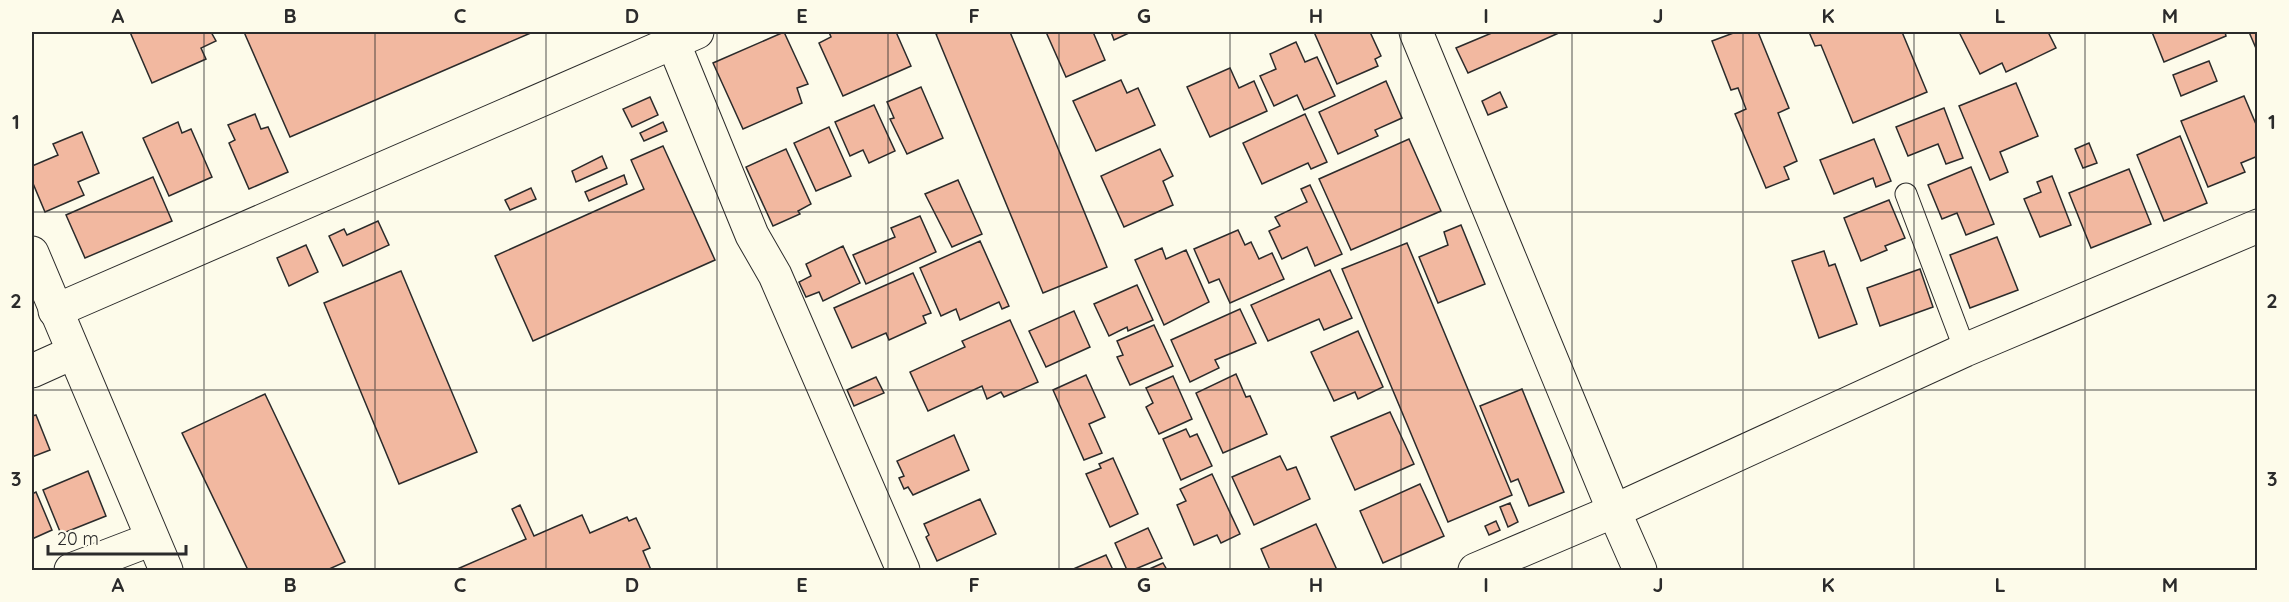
<svg xmlns="http://www.w3.org/2000/svg" width="2289" height="602" viewBox="0 0 2289 602" font-family="Quicksand,sans-serif">
<style>
.building{fill:#f2b8a0;stroke:#2b2b2b;stroke-width:1.5}
.lines{fill:none;stroke-linecap:round;stroke-linejoin:round}
.lane-casing{stroke:#2b2b2b;stroke-width:23}
.street-casing{stroke:#2b2b2b;stroke-width:35}
.lane{stroke:#fdfbea;stroke-width:21}
.street{stroke:#fdfbea;stroke-width:33}
.grid{fill:none;stroke:#2b2b2b;stroke-width:1.5;stroke-opacity:0.55}
.neatline{fill:none;stroke:#2b2b2b;stroke-width:2}
.grid-label{font-size:20px;text-anchor:middle;font-weight:bold;fill:#2b2b2b}
</style>
<rect width="100%" height="100%" fill="#fdfbea"/>
<g class="building">
<polygon points="130,32 211,32 216,41 201,48 206,59 152,83"/>
<polygon points="244,32 533,32 290,137"/>
<polygon points="784,32 808,84 797,88 802,103 743,129 713,63"/>
<polygon points="829,32 896,32 911,66 843,96 819,43 831,37"/>
<polygon points="942,32 1010,32 1107,267 1043,293 936,34"/>
<polygon points="1046,32 1093,32 1105,60 1066,77"/>
<polygon points="1111,32 1131,32 1114,40"/>
<polygon points="1314,32 1370,32 1381,56 1375,59 1378,66 1337,84"/>
<polygon points="1494,32 1561,32 1468,73 1456,48"/>
<polygon points="1736,32 1758,32 1789,108 1778,113 1797,161 1784,167 1789,179 1766,188 1735,114 1746,109 1738,88 1731,90 1712,41"/>
<polygon points="1809,32 1902,32 1927,92 1853,123 1821,45 1815,46"/>
<polygon points="1959,32 2048,32 2056,48 2006,72 2002,63 1980,74"/>
<polygon points="2152,32 2225,32 2226,36 2164,62"/>
<polygon points="2249,32 2258,32 2258,53"/>
<polygon points="1296,42 1305,62 1317,57 1335,96 1304,110 1297,95 1274,106 1260,76 1276,69 1270,54"/>
<polygon points="2209,61 2217,81 2181,96 2173,75"/>
<polygon points="1230,68 1239,88 1254,81 1267,111 1210,137 1187,87"/>
<polygon points="1121,80 1127,93 1138,88 1155,125 1096,151 1073,101"/>
<polygon points="1386,81 1402,118 1375,130 1378,136 1338,154 1319,112"/>
<polygon points="2016,83 2038,136 2000,152 2008,172 1990,180 1959,106"/>
<polygon points="921,87 943,138 907,154 890,119 894,118 887,102"/>
<polygon points="1500,92 1507,107 1488,115 1482,101"/>
<polygon points="2244,96 2258,129 2258,156 2241,163 2245,172 2208,187 2181,121"/>
<polygon points="650,97 658,115 632,127 623,109"/>
<polygon points="874,105 895,151 869,163 863,150 850,156 835,122"/>
<polygon points="1944,108 1963,158 1946,164 1938,144 1908,156 1896,127"/>
<polygon points="255,114 261,129 268,127 288,172 249,189 229,143 235,140 228,125"/>
<polygon points="1305,114 1327,162 1311,169 1308,163 1262,184 1243,143"/>
<polygon points="178,122 182,133 191,129 212,177 169,196 143,138"/>
<polygon points="663,122 667,131 644,141 640,133"/>
<polygon points="829,127 851,176 816,191 794,143"/>
<polygon points="82,132 99,173 78,182 84,195 45,212 32,181 32,166 58,155 53,144"/>
<polygon points="2180,136 2207,203 2164,221 2137,155"/>
<polygon points="1409,139 1441,211 1351,250 1319,179"/>
<polygon points="1874,139 1891,181 1876,187 1873,178 1834,194 1820,160"/>
<polygon points="2089,143 2097,163 2083,168 2075,149"/>
<polygon points="663,146 715,260 533,341 495,256 644,189 631,160"/>
<polygon points="786,149 811,204 798,211 800,214 773,226 746,167"/>
<polygon points="1160,149 1173,176 1163,181 1173,205 1124,227 1101,176"/>
<polygon points="602,156 607,168 576,182 572,171"/>
<polygon points="1971,167 1994,224 1966,235 1957,213 1942,219 1928,185"/>
<polygon points="2129,169 2151,224 2091,248 2069,193"/>
<polygon points="624,175 627,184 589,201 585,192"/>
<polygon points="2052,176 2071,225 2040,237 2024,199 2041,192 2037,182"/>
<polygon points="153,177 172,221 85,258 66,215"/>
<polygon points="958,180 982,234 952,247 925,194"/>
<polygon points="1310,185 1342,254 1315,266 1307,247 1282,259 1269,231 1280,226 1275,217 1307,202 1301,189"/>
<polygon points="531,188 536,199 510,210 505,200"/>
<polygon points="1889,200 1905,238 1885,246 1887,250 1861,261 1844,218"/>
<polygon points="920,216 936,252 866,284 853,255 895,237 891,228"/>
<polygon points="378,221 389,245 343,266 329,236 344,229 347,235"/>
<polygon points="1461,225 1485,284 1438,303 1419,257 1448,245 1444,232"/>
<polygon points="1238,230 1245,245 1251,242 1259,259 1272,253 1284,279 1230,303 1219,279 1209,283 1194,249"/>
<polygon points="1997,237 2018,290 1970,308 1950,255"/>
<polygon points="980,241 1009,306 1002,309 999,302 960,320 956,309 941,316 920,268"/>
<polygon points="1407,243 1512,495 1448,522 1342,269"/>
<polygon points="306,245 318,272 289,286 277,258"/>
<polygon points="843,246 860,283 823,301 819,292 806,297 799,282 811,276 806,264"/>
<polygon points="1162,248 1166,259 1186,250 1209,302 1164,325 1135,260"/>
<polygon points="1824,251 1829,266 1835,264 1857,324 1819,338 1792,261"/>
<polygon points="1920,269 1933,307 1880,326 1867,288"/>
<polygon points="1330,270 1352,318 1324,330 1319,319 1268,341 1251,305"/>
<polygon points="401,271 477,452 399,484 324,303"/>
<polygon points="913,273 931,313 923,316 926,323 889,340 886,333 852,348 834,308"/>
<polygon points="1137,285 1153,320 1128,331 1127,327 1109,336 1094,304"/>
<polygon points="1240,309 1256,343 1215,360 1219,368 1190,382 1171,340"/>
<polygon points="1074,311 1090,347 1046,367 1029,331"/>
<polygon points="1010,320 1038,382 1004,397 1001,392 987,399 982,386 928,411 910,372 965,347 962,341"/>
<polygon points="1154,325 1173,366 1130,385 1117,357 1123,355 1117,341"/>
<polygon points="1358,331 1383,387 1358,399 1355,392 1334,401 1311,352"/>
<polygon points="1236,374 1246,397 1250,396 1267,434 1223,453 1196,393"/>
<polygon points="1086,375 1105,417 1089,424 1102,453 1084,460 1053,390"/>
<polygon points="1173,376 1192,419 1159,434 1146,407 1153,403 1146,388"/>
<polygon points="876,377 884,393 854,406 847,390"/>
<polygon points="1522,389 1564,492 1529,506 1518,479 1511,482 1480,406"/>
<polygon points="265,394 345,562 327,570 248,570 182,433"/>
<polygon points="1390,412 1414,464 1355,490 1331,437"/>
<polygon points="36,415 50,450 32,457 32,416"/>
<polygon points="1186,429 1190,437 1197,434 1212,466 1181,480 1163,439"/>
<polygon points="954,435 969,470 913,495 908,487 904,489 899,478 904,476 897,461"/>
<polygon points="1280,456 1287,470 1296,467 1310,499 1254,525 1232,477"/>
<polygon points="1113,458 1138,514 1110,527 1086,474 1101,468 1099,464"/>
<polygon points="88,471 106,516 61,534 43,490"/>
<polygon points="1212,474 1240,534 1221,543 1217,535 1194,545 1177,505 1186,501 1180,489"/>
<polygon points="1420,484 1444,536 1383,563 1360,511"/>
<polygon points="36,492 52,530 32,539 32,494"/>
<polygon points="980,499 996,534 937,561 926,537 929,535 924,524"/>
<polygon points="1510,503 1518,522 1508,527 1500,507"/>
<polygon points="520,505 534,536 582,515 590,533 627,517 629,521 636,518 650,548 643,551 651,570 455,570 526,539 512,509"/>
<polygon points="1496,521 1500,530 1489,535 1485,526"/>
<polygon points="1316,524 1337,570 1270,570 1261,549"/>
<polygon points="1148,528 1162,558 1133,570 1127,570 1115,543"/>
<polygon points="1106,555 1113,570 1071,570"/>
<polygon points="1163,563 1167,570 1147,570"/>
</g>
<g class="lines">
<defs>
<polyline id="lane" points="1906,194 1965,350"/>
<g id="street">
<polyline points="1416,32 1614,511 1640,570"/>
<polyline points="673,42 752,235 775,275 903,570"/>
<polyline points="32,253 166,570"/>
<polyline points="55,311 697,32"/>
<polyline points="32,371 72,353"/>
<polyline points="71,570 152,539"/>
<polyline points="1475,570 1614,511 1965,350 2258,226"/>
</g>
</defs>
<use href="#lane" class="lane-casing"/>
<use href="#street" class="street-casing"/>
<use href="#lane" class="lane"/>
<use href="#street" class="street"/>
</g>
<path class="grid" d="M204 32V570M375 32V570M546 32V570M717 32V570M888 32V570M1059 32V570M1230 32V570M1401 32V570M1572 32V570M1743 32V570M1914 32V570M2085 32V570M32 212H2258M32 390H2258"/>
<rect width="2289" height="602" fill="none" stroke="#fdfbea" stroke-width="66"/>
<path d="M48 545v9h138v-9" fill="none" stroke="#2b2b2b" stroke-width="3"/>
<text x="57" y="545" font-size="18" fill="#2b2b2b" stroke="#fdfbea" stroke-width="4.5" paint-order="stroke">20 m</text>
<rect x="33" y="33" width="2223" height="536" class="neatline"/>
<g class="grid-label">
<text x="118" y="23">A</text>
<text x="290" y="23">B</text>
<text x="460" y="23">C</text>
<text x="632" y="23">D</text>
<text x="802" y="23">E</text>
<text x="974" y="23">F</text>
<text x="1144" y="23">G</text>
<text x="1316" y="23">H</text>
<text x="1486" y="23">I</text>
<text x="1658" y="23">J</text>
<text x="1828" y="23">K</text>
<text x="2000" y="23">L</text>
<text x="2170" y="23">M</text>
<text x="16" y="129">1</text>
<text x="2272" y="129">1</text>
<text x="16" y="308">2</text>
<text x="2272" y="308">2</text>
<text x="16" y="486">3</text>
<text x="2272" y="486">3</text>
<text x="118" y="592">A</text>
<text x="290" y="592">B</text>
<text x="460" y="592">C</text>
<text x="632" y="592">D</text>
<text x="802" y="592">E</text>
<text x="974" y="592">F</text>
<text x="1144" y="592">G</text>
<text x="1316" y="592">H</text>
<text x="1486" y="592">I</text>
<text x="1658" y="592">J</text>
<text x="1828" y="592">K</text>
<text x="2000" y="592">L</text>
<text x="2170" y="592">M</text>
</g>
</svg>
